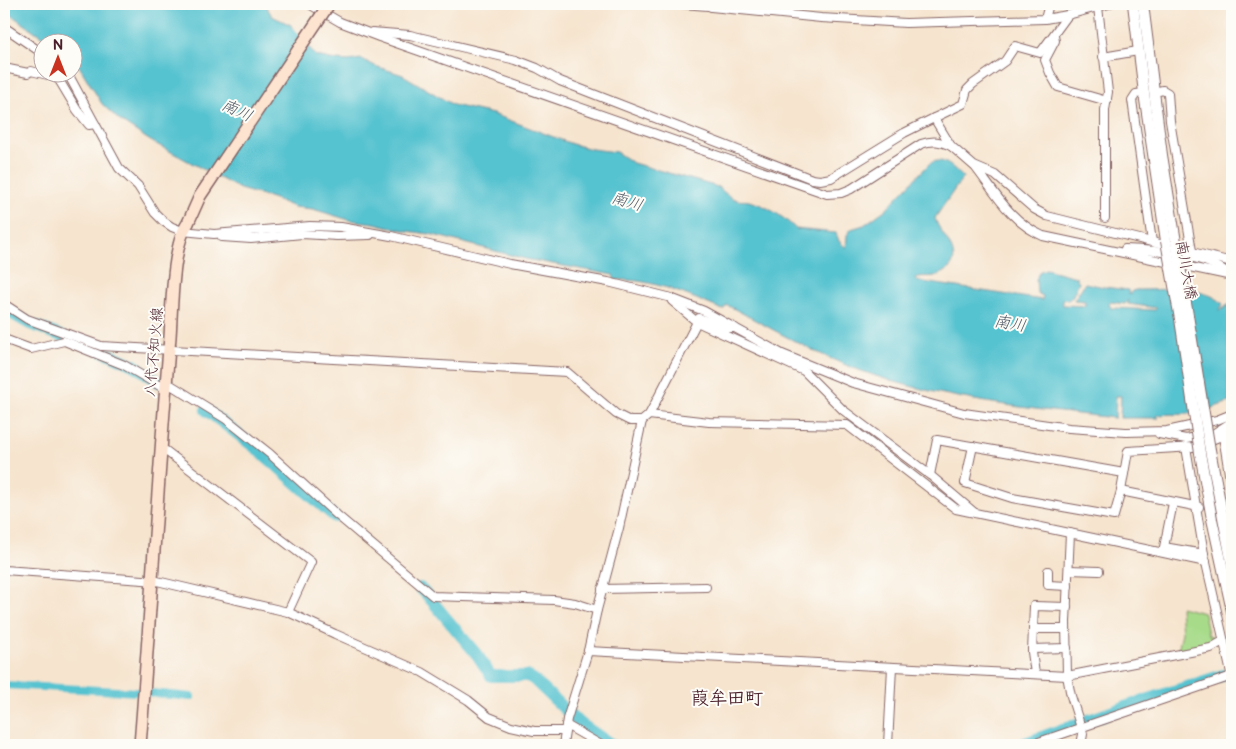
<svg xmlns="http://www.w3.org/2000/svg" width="1236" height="749" viewBox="0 0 1236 749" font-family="'Balsamiq Sans','Klee One',sans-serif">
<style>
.green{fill:#a7db8a;stroke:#787d5a}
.water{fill:#57c3d0;stroke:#50717e;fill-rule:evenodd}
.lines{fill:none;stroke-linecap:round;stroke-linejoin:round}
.canal{stroke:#57c3d0;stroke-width:8}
.river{stroke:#57c3d0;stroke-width:12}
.minor-casing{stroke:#866464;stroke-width:10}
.tertiary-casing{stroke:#866464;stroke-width:12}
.secondary-casing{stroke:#866464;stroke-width:14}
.minor{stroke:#fff;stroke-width:8}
.tertiary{stroke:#fff;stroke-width:10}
.secondary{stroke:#fde4d1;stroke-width:11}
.tertiary-bridge-casing{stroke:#866464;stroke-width:12;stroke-linecap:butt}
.secondary-bridge-casing{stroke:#866464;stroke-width:14;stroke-linecap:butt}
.tertiary-bridge{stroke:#fff;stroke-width:10}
.secondary-bridge{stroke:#fde4d1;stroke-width:11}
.labels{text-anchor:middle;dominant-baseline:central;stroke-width:4;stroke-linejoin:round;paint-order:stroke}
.street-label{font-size:15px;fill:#4a1f2b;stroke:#fdfcf7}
.water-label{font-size:16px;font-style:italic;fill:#4f5865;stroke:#fdfcf7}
.quarter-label{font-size:18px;font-weight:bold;fill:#4a1f2b;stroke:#fdfcf7}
</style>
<rect width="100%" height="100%" fill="#fdfcf7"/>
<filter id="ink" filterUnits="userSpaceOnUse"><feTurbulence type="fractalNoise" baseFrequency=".02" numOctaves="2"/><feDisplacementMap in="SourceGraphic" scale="10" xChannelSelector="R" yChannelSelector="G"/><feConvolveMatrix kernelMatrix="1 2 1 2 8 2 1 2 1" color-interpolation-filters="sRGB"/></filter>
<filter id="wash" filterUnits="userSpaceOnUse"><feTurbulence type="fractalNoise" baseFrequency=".0096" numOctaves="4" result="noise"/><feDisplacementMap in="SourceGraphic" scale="20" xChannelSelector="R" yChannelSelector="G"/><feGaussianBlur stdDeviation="1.12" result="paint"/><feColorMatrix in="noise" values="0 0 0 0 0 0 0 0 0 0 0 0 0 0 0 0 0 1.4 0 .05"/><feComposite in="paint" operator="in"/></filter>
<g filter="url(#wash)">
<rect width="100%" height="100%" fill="#f6e4ce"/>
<polygon class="green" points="1180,607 1204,613 1208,634 1217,640 1209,645 1177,654 1182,633"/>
<path class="water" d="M4 4H265L272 16 291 25 316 56 335 60 348 61 362 59 375 66 403 75 453 105 493 114 572 144 592 149 616 152 633 163 718 187C724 192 730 198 737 200 741 201 745 200 749 201 766 205 784 217 796 229L836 233 839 241 846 248 847 235 851 229 864 225 885 210 929 164C943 155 953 168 963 177L935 218C940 237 972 260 939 275 931 278 923 275 915 278L917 281 1042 300 1043 296 1037 293 1036 280 1039 272 1046 269 1076 277 1079 282 1072 297 1068 300 1062 299 1063 305 1085 306V301L1074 300 1085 283 1104 287 1128 290 1129 295 1132 291 1136 290C1160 290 1206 285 1223 304L1219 311 1226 307 1227 304H1232V328H1231L1232 332V401L1209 409 1207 406C1203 408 1200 411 1196 412 1184 417 1169 412 1156 416L1159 418H1120L1121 396H1116L1115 418C1023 408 928 399 841 363 801 346 765 325 727 305L723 310C688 296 653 278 615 280L613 275 526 259 430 234 407 231 374 223 349 220 313 209 294 207 272 198 240 189 149 140 119 120 102 104 76 61 73 58 72 42H50L4 10ZM1128 300V304L1157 308 1155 310 1111 308 1109 304 1111 302 1125 304Z"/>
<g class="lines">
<g class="canal">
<polyline points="4,685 138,692"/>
<polyline points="151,693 191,697"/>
</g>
<g class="river">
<polyline points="4,309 30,324 69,339 91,346 134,365 159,382"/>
<polyline points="206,410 261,452 335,517"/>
<polyline points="420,588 426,594 478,656 491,676 527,676 533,679 578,722 612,745"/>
<polyline points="1020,745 1125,707 1223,675"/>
</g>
</g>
</g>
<g filter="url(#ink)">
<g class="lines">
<defs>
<g id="minor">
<path d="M309 4 340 22 379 37 827 194 841 193 851 189 921 144C933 140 940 141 951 146"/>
<polyline points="682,4 708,6"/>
<polyline points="706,4 711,7 821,18 906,23 1045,19 1049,4"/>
<polyline points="1098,7 1108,92 1105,110 1105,218"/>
<polyline points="1068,15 1040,53 1015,46 1005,61 973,84 967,90 963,104 934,118 951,146 974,166 995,175 1034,209 1047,216 1232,262"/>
<polyline points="1045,19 1068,15 1109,4"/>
<polyline points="4,27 42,53"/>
<polyline points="372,32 410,35 516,60 537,68 560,81 812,179 820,180 831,178 904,133 934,118"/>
<polyline points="1054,36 1055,41 1045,60 1050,73 1058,87 1107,101"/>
<polyline points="1103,57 1138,51"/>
<polyline points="4,68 28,73 31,71 52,76 59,80 77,110 89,125 95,124"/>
<polyline points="67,72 119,168 138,186 155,213 163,221 172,227 182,231 214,234 310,226 341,227 391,236 510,264 608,282 668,297 704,311 782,354 853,383 964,413 1069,428 1126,432 1167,431 1217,420 1232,414"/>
<polyline points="1154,92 1163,90 1168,93 1170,121 1192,251"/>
<polyline points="1144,93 1136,94 1132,100 1152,242"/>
<path d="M976 168C995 193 1012 223 1043 236L1232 276"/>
<polyline points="222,237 251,239 302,234 337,236 370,235"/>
<path d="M1125 249C1155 250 1207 255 1231 275"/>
<polyline points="672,301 697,322 804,371 843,410 930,475 975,513"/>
<polyline points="4,304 27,319 101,346 567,372 616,414 630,421 642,421"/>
<polyline points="4,339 31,349 64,341 67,342 124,365 165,389"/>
<polyline points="166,382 226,419 270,454 337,515 433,596 554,600 575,603 597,610"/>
<polyline points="649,415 709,422 847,425 956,509 1206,562"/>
<polyline points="1220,432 1223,436 1232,492"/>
<polyline points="1159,434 1186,439 1213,434 1232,422"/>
<polyline points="973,446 965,483 1012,498 1114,516 1121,491 1128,451 1193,447 1232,432"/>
<polyline points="161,449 166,451 311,562 288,612"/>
<polyline points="930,475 937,440 1124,473"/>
<polyline points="1121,491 1199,507"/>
<polyline points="1173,503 1164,547 1204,554"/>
<polyline points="1231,513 1232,513"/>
<polyline points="1070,533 1066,622 1067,676 1071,696 1083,734 1081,745"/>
<polyline points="4,570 157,581 288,612 335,634 422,672 468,700 489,717 511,726 534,731 565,731"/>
<polyline points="1069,570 1099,571"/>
<polyline points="1048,571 1048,585 1068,586"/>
<polyline points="602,589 706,587"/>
<polyline points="1033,629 1066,629"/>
<polyline points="1032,649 1067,648"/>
<polyline points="588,651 1067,676 1211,648 1223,641"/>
<polyline points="1035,674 1032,652 1034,606 1067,607"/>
<polyline points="566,725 601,745"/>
<polyline points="563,745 567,719 588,651 597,610 619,528 642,421 649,415 699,318 726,328 735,328"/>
<polyline points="888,745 892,667"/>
<polyline points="1030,745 1229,677 1231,673 1204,554 1186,447"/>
</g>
<g id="tertiary">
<polyline points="1133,4 1144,93 1166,241"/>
<polyline points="1143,4 1162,155 1176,242"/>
<polyline points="1210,450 1232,564"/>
<polyline points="1200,453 1212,519 1232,611"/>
</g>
<path id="secondary" d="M140 745C151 609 158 473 170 337 172 308 172 245 188 223"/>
</defs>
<use href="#minor" class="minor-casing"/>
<use href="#tertiary" class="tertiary-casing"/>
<use href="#secondary" class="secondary-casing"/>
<use href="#minor" class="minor"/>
<use href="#tertiary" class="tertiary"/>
<use href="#secondary" class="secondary"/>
<defs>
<g id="tertiary-bridge">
<polyline points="1166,241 1180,319 1200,453"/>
<polyline points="1176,242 1210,450"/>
</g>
<polyline id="secondary-bridge" points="188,223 200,196 329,4"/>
</defs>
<use href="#tertiary-bridge" class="tertiary-bridge-casing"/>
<use href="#secondary-bridge" class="secondary-bridge-casing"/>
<use href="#tertiary-bridge" class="tertiary-bridge"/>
<use href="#secondary-bridge" class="secondary-bridge"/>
</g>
</g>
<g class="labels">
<g class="street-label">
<text transform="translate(1186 270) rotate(80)">南川大橋</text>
<text transform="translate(154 352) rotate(-85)">八代不知火線</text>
</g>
<g class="water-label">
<text transform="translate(237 111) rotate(25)">南川</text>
<text transform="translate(627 202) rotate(17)">南川</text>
<text transform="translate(1010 324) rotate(10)">南川</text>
</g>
<g class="quarter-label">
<text x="727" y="698">葭牟田町</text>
</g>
</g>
<rect width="1236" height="749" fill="none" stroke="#fdfcf7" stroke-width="20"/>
<g transform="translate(58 58)"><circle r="24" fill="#fdfcf7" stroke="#b5a4a5"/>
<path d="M0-4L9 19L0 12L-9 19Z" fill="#c8321e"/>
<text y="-8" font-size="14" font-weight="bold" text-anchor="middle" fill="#4a1f2b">N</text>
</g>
</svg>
